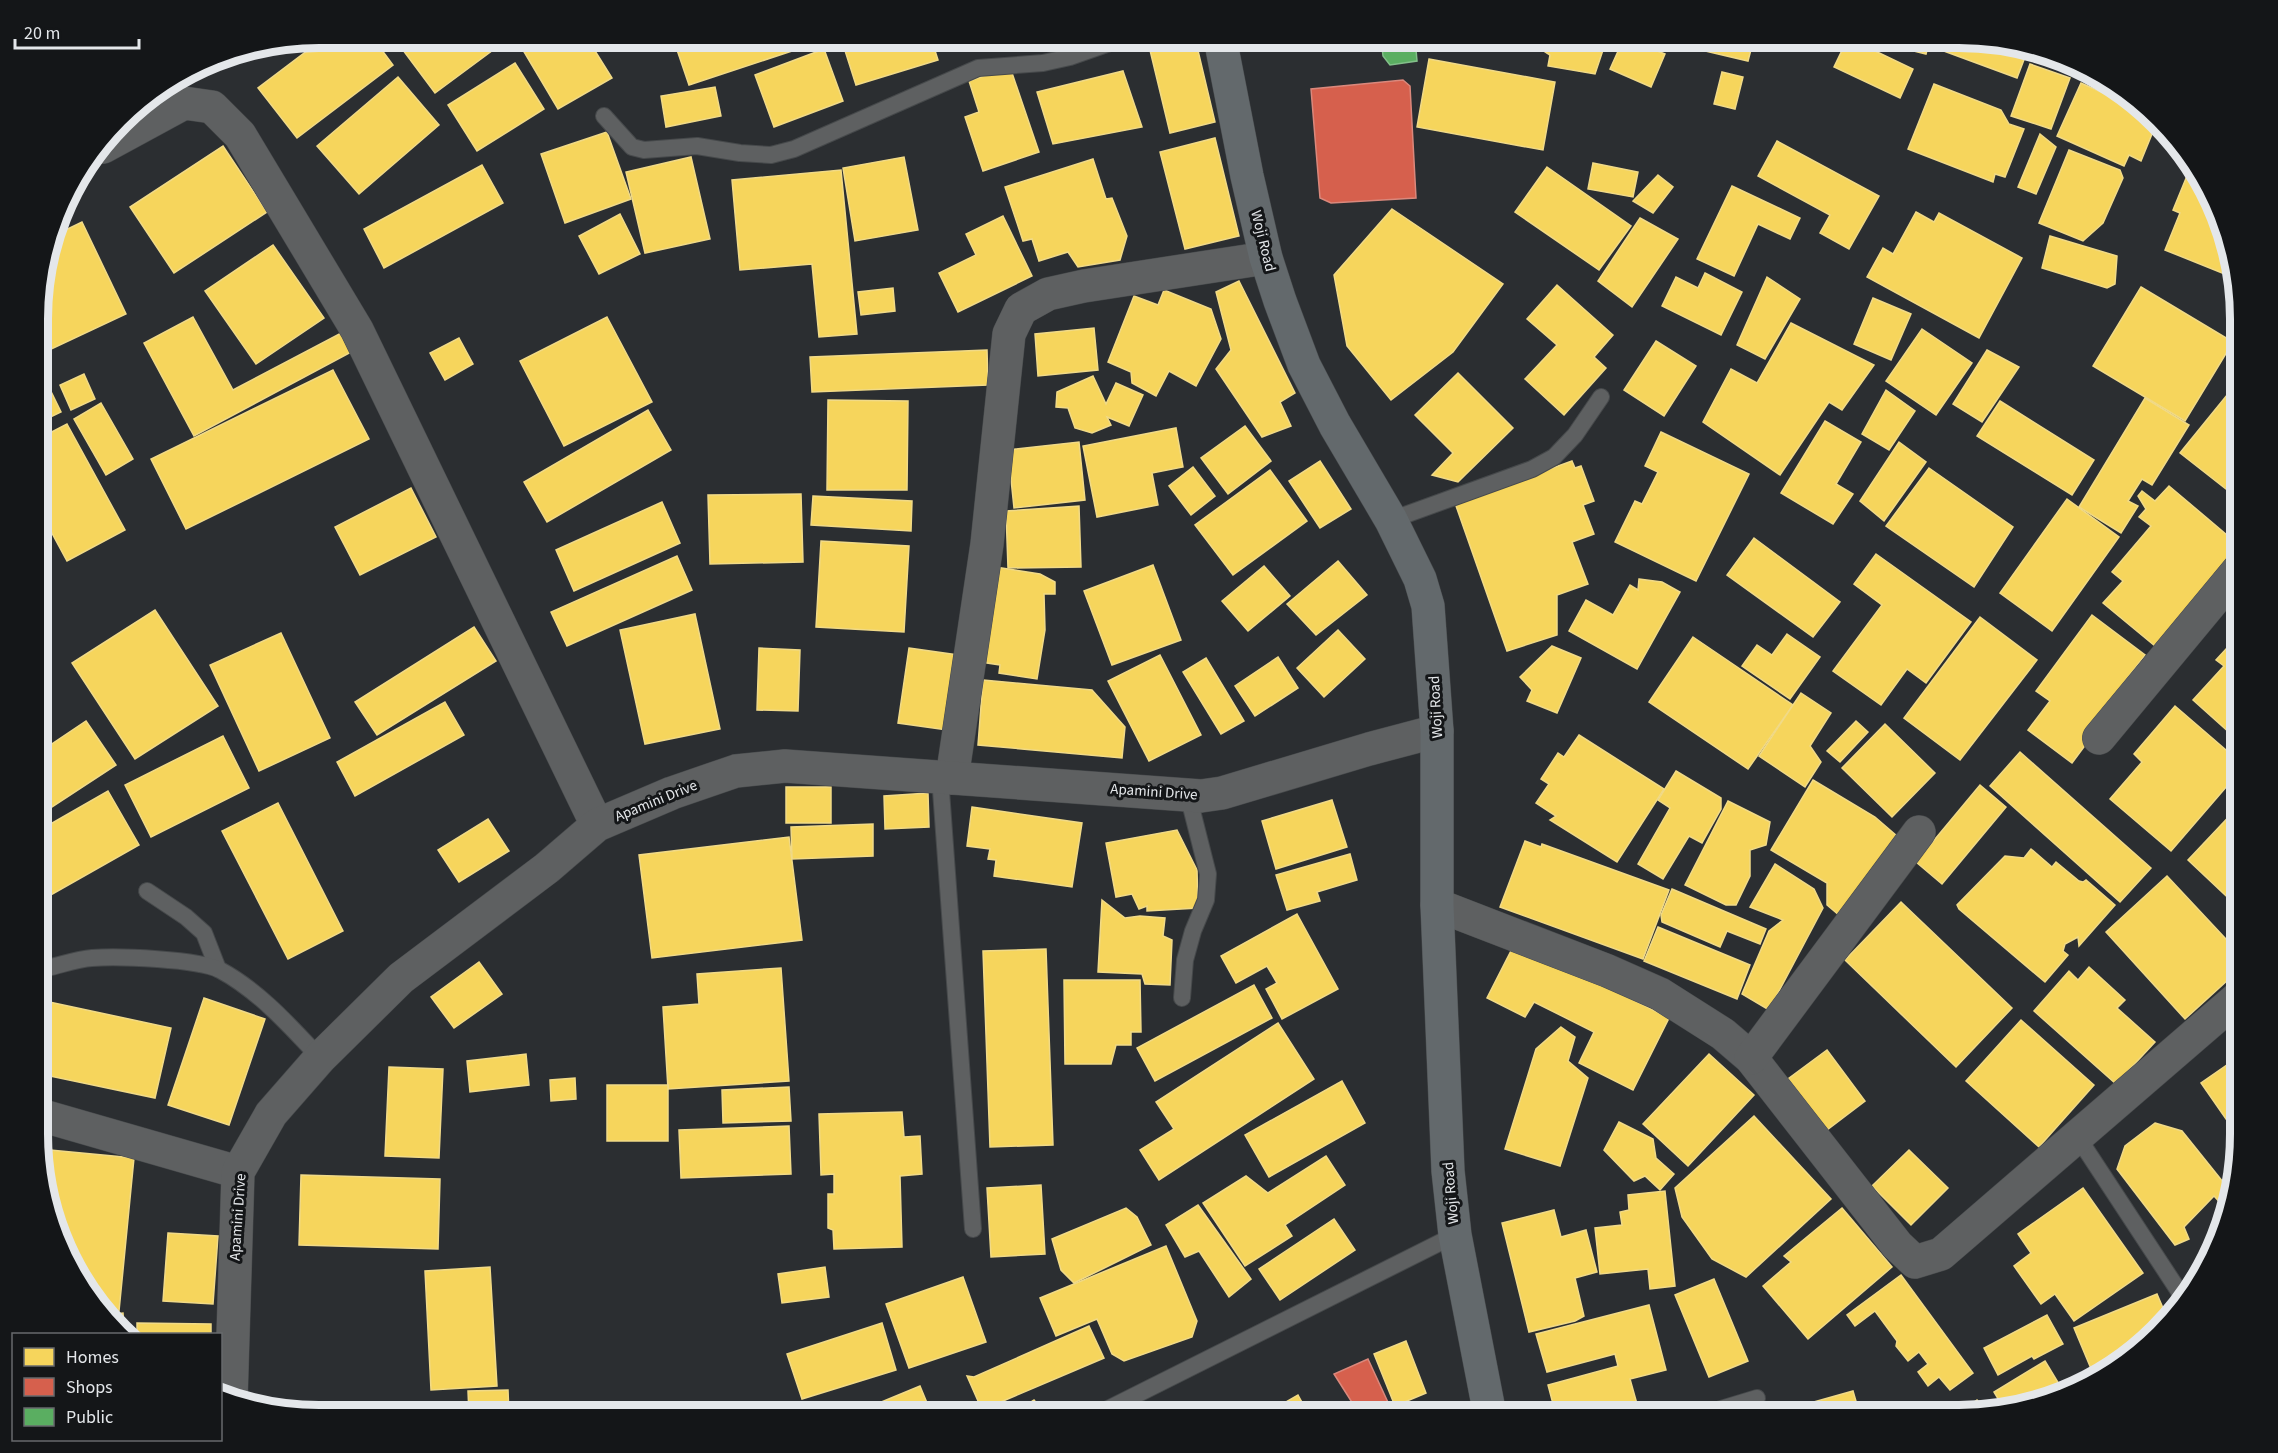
<svg xmlns="http://www.w3.org/2000/svg" width="2278" height="1453" viewBox="0 0 2278 1453" font-family="'Source Sans 3',sans-serif">
<style>
.homes{fill:#f6d55c;stroke:#f1da87;stroke-width:1.5}
.shops{fill:#d6604d;stroke:#da887c;stroke-width:1.5}
.public{fill:#5aae61;stroke:#83bf8a;stroke-width:1.5}
.lines{fill:none;stroke-linecap:round;stroke-linejoin:round}
.service-casing{stroke:#46494b;stroke-width:18}
.minor-casing{stroke:#46494b;stroke-width:34}
.secondary-casing{stroke:#46494b;stroke-width:34}
.service{stroke:#5e6061;stroke-width:16}
.minor{stroke:#5e6061;stroke-width:33}
.secondary{stroke:#63696c;stroke-width:33}
.labels{text-anchor:middle;dominant-baseline:central;stroke-width:6;stroke-linejoin:round;paint-order:stroke}
.street-label{font-size:15px;fill:#e4e7ea;stroke:#141618}
.rim{fill:none;stroke:#e4e7ea;stroke-width:8}
</style>
<rect width="100%" height="100%" fill="#2b2e31"/>
<g class="homes">
<polygon points="324,38 373,38 393,65 297,138 258,88"/>
<polygon points="394,38 507,38 508,39 435,93"/>
<polygon points="534,38 587,38 612,78 558,109 520,45"/>
<polygon points="617,38 631,38 622,44"/>
<polygon points="673,38 787,38 792,51 689,85"/>
<polygon points="841,38 931,38 938,60 856,85"/>
<polygon points="946,38 999,38 995,41 947,48"/>
<polygon points="1055,38 1078,38 1057,44"/>
<polygon points="1186,38 1195,38 1215,122 1170,133 1149,46"/>
<polygon points="1524,38 1607,38 1595,74 1548,66 1550,55"/>
<polygon points="1624,38 1665,54 1651,87 1610,69"/>
<polygon points="1708,38 1754,38 1748,61 1705,51"/>
<polygon points="1848,38 1913,69 1900,98 1834,67"/>
<polygon points="1862,38 1930,38 1926,54"/>
<polygon points="1937,38 1959,38 2028,49 2017,78 1933,47"/>
<polygon points="287,44 274,54 268,48"/>
<polygon points="824,49 843,101 774,127 755,75"/>
<polygon points="2035,50 2049,52 2115,85 2115,87 2031,60"/>
<polygon points="1429,59 1555,82 1543,150 1417,127"/>
<polygon points="515,63 544,109 477,151 448,105"/>
<polygon points="2030,64 2070,78 2051,129 2011,116"/>
<polygon points="1010,67 1039,152 983,171 965,117 979,112 969,81"/>
<polygon points="192,71 193,73 148,99"/>
<polygon points="1123,71 1142,127 1053,144 1037,92"/>
<polygon points="1722,72 1743,77 1735,109 1714,104"/>
<polygon points="398,77 439,125 359,194 317,146"/>
<polygon points="2081,83 2137,108 2144,116 2152,134 2141,161 2129,155 2124,166 2057,136"/>
<polygon points="1934,84 2001,110 2009,124 2024,129 2005,177 1995,174 1993,182 1908,149"/>
<polygon points="715,87 721,116 666,127 661,96"/>
<polygon points="607,132 631,199 565,223 541,154"/>
<polygon points="2040,134 2056,147 2036,194 2018,187"/>
<polygon points="1215,138 1239,236 1185,249 1160,152"/>
<polygon points="1777,141 1879,196 1849,249 1820,233 1830,215 1758,176"/>
<polygon points="223,146 267,212 174,273 130,207"/>
<polygon points="2069,150 2120,170 2123,178 2103,223 2083,241 2039,223"/>
<polygon points="691,157 710,239 645,253 626,172"/>
<polygon points="904,157 918,230 855,241 843,168"/>
<polygon points="1093,159 1106,199 1112,198 1127,236 1120,260 1078,267 1068,252 1039,261 1032,239 1023,241 1005,187"/>
<polygon points="1593,163 1638,172 1633,197 1588,189"/>
<polygon points="482,165 503,203 384,268 364,229"/>
<polygon points="2191,166 2203,179 2232,277 2165,250 2180,213 2173,210"/>
<polygon points="1547,167 1631,226 1599,270 1515,212"/>
<polygon points="841,170 857,334 819,337 812,264 740,270 732,180"/>
<polygon points="1658,175 1673,187 1653,213 1633,201"/>
<polygon points="1732,186 1800,218 1790,239 1758,224 1734,276 1697,259"/>
<polygon points="1392,209 1503,284 1453,352 1391,400 1347,346 1334,275"/>
<polygon points="1916,212 1934,222 1939,213 2022,258 1979,338 1867,277 1883,248 1893,254"/>
<polygon points="620,214 640,254 599,274 579,236"/>
<polygon points="1003,216 1032,276 958,312 939,273 976,255 966,234"/>
<polygon points="1640,218 1678,239 1632,307 1598,281"/>
<polygon points="82,222 126,314 47,351 40,335 40,283 55,235"/>
<polygon points="2050,236 2117,256 2115,284 2107,288 2042,268"/>
<polygon points="273,245 324,318 256,364 205,291"/>
<polygon points="1705,273 1742,292 1721,335 1662,306 1676,277 1698,288"/>
<polygon points="1767,277 1800,299 1765,359 1737,345"/>
<polygon points="1239,281 1295,393 1280,402 1291,426 1262,437 1216,369 1231,350 1216,292"/>
<polygon points="1557,285 1613,335 1594,357 1606,368 1564,415 1525,379 1557,345 1527,319"/>
<polygon points="2141,287 2233,342 2185,421 2093,366"/>
<polygon points="893,288 895,311 861,315 858,292"/>
<polygon points="1164,290 1211,309 1221,339 1196,386 1169,371 1156,396 1132,383 1131,372 1108,362 1134,296 1158,305"/>
<polygon points="1873,298 1911,314 1891,360 1854,344"/>
<polygon points="193,317 233,390 345,331 355,350 194,436 144,343"/>
<polygon points="607,317 652,402 564,446 520,361"/>
<polygon points="1791,323 1874,365 1842,410 1829,402 1780,475 1703,422 1731,369 1757,383"/>
<polygon points="1094,328 1098,370 1038,376 1035,334"/>
<polygon points="1922,329 1972,363 1936,415 1886,381"/>
<polygon points="2240,334 2240,356 2229,349"/>
<polygon points="459,338 473,364 445,380 430,353"/>
<polygon points="1656,341 1696,366 1664,416 1624,390"/>
<polygon points="987,350 988,385 812,392 810,357"/>
<polygon points="1987,350 2019,367 1982,422 1953,404"/>
<polygon points="40,369 61,412 40,422"/>
<polygon points="333,370 369,439 186,529 151,459"/>
<polygon points="1458,373 1513,428 1458,482 1432,475 1453,453 1415,415"/>
<polygon points="84,374 95,399 71,410 60,385"/>
<polygon points="1093,376 1106,404 1116,383 1143,395 1129,426 1107,417 1111,425 1092,433 1075,428 1068,408 1056,407 1057,392"/>
<polygon points="2240,379 2240,500 2180,453"/>
<polygon points="1886,390 1915,411 1889,450 1862,434"/>
<polygon points="2145,398 2189,425 2152,485 2142,479 2128,501 2138,506 2121,533 2079,507"/>
<polygon points="828,400 908,401 907,490 827,490"/>
<polygon points="2000,401 2094,460 2072,495 1977,436"/>
<polygon points="101,403 133,459 106,475 74,419"/>
<polygon points="648,410 671,450 547,522 524,482"/>
<polygon points="1825,421 1861,442 1836,484 1853,494 1833,524 1781,493"/>
<polygon points="67,424 125,530 67,561 40,511 40,438"/>
<polygon points="1245,426 1271,461 1228,494 1201,458"/>
<polygon points="1176,428 1183,467 1152,473 1158,505 1097,517 1083,446"/>
<polygon points="1661,432 1749,474 1696,581 1615,542 1635,501 1642,504 1658,472 1645,466"/>
<polygon points="1079,442 1085,500 1014,508 1008,450"/>
<polygon points="1899,442 1926,462 1884,521 1860,501"/>
<polygon points="1320,461 1351,509 1320,528 1289,481"/>
<polygon points="1572,461 1575,468 1581,466 1594,501 1583,505 1594,534 1572,542 1588,584 1557,595 1557,635 1507,651 1455,503"/>
<polygon points="1193,467 1215,496 1191,515 1169,486"/>
<polygon points="1929,468 2013,527 1974,587 1886,526"/>
<polygon points="1270,470 1307,521 1233,575 1195,525"/>
<polygon points="2169,486 2240,546 2155,646 2103,603 2123,581 2112,572 2151,526 2139,517 2146,509 2138,496 2142,491 2155,501"/>
<polygon points="411,488 436,537 360,575 335,527"/>
<polygon points="801,494 803,562 710,564 708,495"/>
<polygon points="813,496 912,501 911,531 811,525"/>
<polygon points="2067,499 2119,537 2052,631 2000,593"/>
<polygon points="662,502 680,543 574,591 556,550"/>
<polygon points="1079,506 1081,567 1008,568 1006,511"/>
<polygon points="1754,538 1840,602 1813,637 1727,575"/>
<polygon points="821,541 909,546 904,632 816,627"/>
<polygon points="1876,554 1971,622 1926,683 1907,669 1881,705 1833,671 1882,605 1854,584"/>
<polygon points="677,556 692,590 567,646 551,612"/>
<polygon points="1338,561 1367,595 1316,635 1287,604"/>
<polygon points="1153,565 1181,640 1112,665 1084,591"/>
<polygon points="989,566 1040,574 1055,582 1055,594 1044,594 1045,630 1037,679 999,673 1000,665 974,661"/>
<polygon points="1264,566 1290,596 1248,631 1222,601"/>
<polygon points="1639,579 1662,582 1680,592 1637,669 1569,631 1586,600 1613,615 1630,585 1638,590"/>
<polygon points="155,610 218,706 135,759 72,663"/>
<polygon points="695,614 720,729 645,744 620,630"/>
<polygon points="2092,615 2145,655 2116,693 2121,697 2072,763 2028,730 2050,701 2036,691"/>
<polygon points="1980,617 2037,660 1960,760 1904,718"/>
<polygon points="474,627 496,661 377,735 355,702"/>
<polygon points="1338,630 1365,659 1324,697 1297,668"/>
<polygon points="281,633 330,738 259,771 210,665"/>
<polygon points="1787,634 1820,657 1790,699 1742,666 1757,645 1772,655"/>
<polygon points="2240,634 2240,742 2193,700 2224,666 2216,660"/>
<polygon points="1693,637 1793,705 1748,769 1649,702"/>
<polygon points="1552,646 1581,658 1557,713 1527,701 1532,690 1520,677"/>
<polygon points="759,648 800,650 798,711 757,710"/>
<polygon points="909,648 965,656 954,731 898,723"/>
<polygon points="1160,655 1201,735 1149,761 1108,681"/>
<polygon points="1278,657 1298,688 1255,716 1235,686"/>
<polygon points="1206,658 1244,721 1221,734 1183,672"/>
<polygon points="983,680 1092,690 1125,727 1122,758 978,745"/>
<polygon points="1801,693 1831,713 1810,746 1821,762 1805,787 1759,756"/>
<polygon points="445,702 464,735 355,796 337,762"/>
<polygon points="2175,706 2240,762 2240,771 2171,851 2110,799 2142,762 2134,754"/>
<polygon points="86,721 116,765 52,807 40,789 40,752"/>
<polygon points="1856,721 1868,732 1840,762 1827,751"/>
<polygon points="1885,724 1935,773 1892,817 1842,768"/>
<polygon points="1579,735 1664,789 1617,862 1550,820 1556,816 1536,803 1549,784 1541,779 1558,753 1564,757"/>
<polygon points="223,736 249,788 151,837 125,785"/>
<polygon points="2020,752 2151,868 2120,902 1990,786"/>
<polygon points="1676,771 1721,798 1721,809 1702,843 1689,836 1663,879 1638,864 1670,808 1658,800"/>
<polygon points="1813,780 1875,817 1904,842 1840,916 1827,905 1827,883 1771,850"/>
<polygon points="1980,785 2006,807 1942,884 1916,862"/>
<rect x="786" y="787" width="45" height="36"/>
<polygon points="108,791 139,845 49,896 40,880 40,830"/>
<polygon points="928,793 929,827 885,829 884,796"/>
<polygon points="1332,800 1347,847 1276,869 1262,821"/>
<polygon points="1728,801 1770,822 1766,845 1750,850 1750,876 1736,905 1726,905 1685,885"/>
<polygon points="278,803 343,931 288,959 222,831"/>
<polygon points="2240,805 2240,909 2188,860"/>
<polygon points="972,807 1082,823 1072,887 994,876 996,860 988,859 990,849 967,846"/>
<polygon points="488,819 509,851 459,882 438,850"/>
<polygon points="873,824 873,856 792,859 791,827"/>
<polygon points="1177,830 1197,870 1198,908 1147,911 1147,906 1139,909 1132,894 1116,897 1106,843"/>
<polygon points="789,837 802,940 652,958 639,855"/>
<polygon points="1525,841 1541,847 1542,844 1669,890 1643,959 1500,907"/>
<polygon points="2031,849 2052,867 2056,862 2079,881 2083,882 2086,880 2115,905 2079,946 2078,937 2065,944 2063,951 2068,955 2045,982 1959,909 1957,905 2005,856 2024,858"/>
<polygon points="1350,854 1357,880 1317,892 1320,901 1287,910 1276,875"/>
<polygon points="1775,864 1814,889 1823,908 1769,1010 1742,994 1769,931 1783,920 1750,907"/>
<polygon points="2167,876 2240,954 2240,969 2185,1019 2106,932"/>
<polygon points="1672,889 1766,929 1760,944 1727,931 1720,947 1662,922 1661,915"/>
<polygon points="1102,900 1125,918 1140,916 1165,918 1163,936 1172,940 1170,985 1145,984 1142,974 1098,972"/>
<polygon points="1901,902 2012,1008 1956,1067 1845,960"/>
<polygon points="1297,914 1338,989 1282,1019 1266,989 1277,983 1267,966 1236,983 1221,956"/>
<polygon points="1658,927 1750,965 1737,999 1644,961"/>
<polygon points="1516,941 1669,1018 1633,1090 1579,1063 1594,1032 1534,1002 1525,1017 1487,998"/>
<polygon points="1046,949 1053,1145 990,1147 983,951"/>
<polygon points="479,962 502,994 454,1028 431,997"/>
<polygon points="2089,967 2125,1000 2117,1008 2155,1042 2116,1084 2034,1011 2069,971 2078,980"/>
<polygon points="781,968 789,1081 668,1089 663,1007 699,1004 697,974"/>
<polygon points="1064,980 1140,980 1141,1032 1131,1032 1131,1045 1116,1045 1111,1064 1065,1064"/>
<polygon points="1254,985 1272,1018 1155,1081 1137,1048"/>
<polygon points="204,998 265,1019 229,1125 168,1105"/>
<polygon points="40,1000 171,1028 155,1098 40,1074"/>
<polygon points="2021,1020 2094,1085 2039,1147 1966,1081"/>
<polygon points="1278,1023 1314,1079 1159,1180 1140,1150 1174,1129 1156,1102"/>
<polygon points="1561,1027 1575,1037 1568,1061 1588,1078 1560,1166 1505,1149 1536,1049"/>
<polygon points="1827,1050 1865,1101 1827,1130 1788,1079"/>
<polygon points="526,1054 529,1085 470,1092 467,1061"/>
<polygon points="1709,1054 1754,1095 1688,1166 1643,1124"/>
<polygon points="2240,1056 2240,1139 2201,1083"/>
<polygon points="389,1067 443,1069 439,1158 385,1156"/>
<polygon points="575,1078 576,1099 551,1101 550,1080"/>
<polygon points="1342,1081 1365,1123 1269,1177 1245,1135"/>
<rect x="607" y="1085" width="61" height="56"/>
<polygon points="789,1087 791,1121 723,1123 722,1090"/>
<polygon points="902,1112 904,1137 920,1136 922,1174 900,1176 902,1247 834,1249 833,1230 828,1228 828,1194 834,1194 834,1174 821,1175 819,1114"/>
<polygon points="1754,1116 1831,1199 1746,1277 1712,1259 1682,1217 1675,1188"/>
<polygon points="1619,1122 1653,1139 1656,1158 1674,1174 1660,1190 1645,1176 1634,1181 1604,1150"/>
<polygon points="2155,1123 2182,1131 2231,1192 2225,1208 2214,1196 2184,1227 2189,1239 2175,1245 2117,1169 2125,1146"/>
<polygon points="789,1126 791,1174 681,1178 679,1130"/>
<polygon points="50,1150 134,1158 119,1311 108,1310 75,1275 46,1189"/>
<polygon points="1909,1150 1948,1188 1911,1225 1872,1186"/>
<polygon points="1326,1156 1345,1185 1285,1225 1292,1236 1245,1266 1203,1203 1246,1176 1268,1193"/>
<polygon points="301,1175 440,1179 438,1249 299,1245"/>
<polygon points="1041,1185 1045,1254 991,1257 987,1188"/>
<polygon points="2083,1188 2143,1273 2074,1321 2055,1294 2041,1304 2014,1266 2031,1253 2018,1234"/>
<polygon points="1665,1191 1675,1286 1650,1289 1648,1269 1600,1274 1595,1228 1622,1225 1620,1212 1629,1210 1628,1195"/>
<polygon points="1198,1205 1251,1279 1229,1297 1199,1251 1185,1257 1166,1225"/>
<polygon points="1126,1208 1137,1217 1151,1245 1074,1283 1061,1270 1052,1239"/>
<polygon points="1842,1208 1892,1267 1808,1339 1763,1286 1791,1262 1784,1256"/>
<polygon points="1554,1210 1561,1237 1586,1230 1597,1272 1575,1278 1584,1316 1575,1321 1529,1332 1502,1223"/>
<polygon points="1334,1219 1355,1250 1280,1300 1259,1269"/>
<polygon points="168,1233 218,1236 213,1304 163,1301"/>
<polygon points="1166,1246 1197,1321 1192,1337 1124,1361 1112,1354 1097,1319 1056,1336 1040,1298"/>
<polygon points="490,1267 497,1386 431,1390 425,1271"/>
<polygon points="825,1267 829,1297 782,1303 778,1274"/>
<polygon points="1901,1275 1973,1373 1950,1390 1939,1377 1928,1386 1918,1372 1928,1364 1919,1352 1908,1361 1896,1346 1897,1341 1875,1311 1855,1326 1847,1315"/>
<polygon points="963,1277 986,1342 909,1368 886,1304"/>
<polygon points="1714,1279 1748,1361 1709,1377 1675,1295"/>
<polygon points="2157,1294 2166,1315 2118,1360 2092,1371 2074,1328"/>
<polygon points="1649,1305 1666,1370 1630,1379 1637,1404 1594,1415 1556,1415 1548,1385 1618,1366 1615,1354 1547,1372 1536,1334"/>
<polygon points="123,1313 124,1327 112,1314"/>
<polygon points="2047,1315 2063,1344 2034,1359 2032,1356 1998,1375 1984,1348"/>
<polygon points="137,1323 211,1324 211,1334 137,1334"/>
<polygon points="882,1323 896,1370 802,1399 787,1354"/>
<polygon points="1089,1326 1104,1358 982,1410 967,1376 974,1377"/>
<polygon points="1406,1341 1426,1393 1395,1406 1374,1354"/>
<polygon points="2045,1361 2062,1389 2003,1407 1994,1392"/>
<polygon points="920,1386 932,1415 850,1415"/>
<polygon points="508,1390 509,1415 469,1415 468,1391"/>
<polygon points="1853,1391 1860,1415 1767,1415"/>
<polygon points="1298,1395 1309,1415 1323,1407 1328,1415 1263,1415"/>
<polygon points="1034,1400 1046,1415 1011,1415"/>
<polygon points="1977,1400 1986,1412 1977,1415 1956,1415"/>
<polygon points="1950,1404 1951,1415 1927,1415"/>
</g>
<g class="shops">
<polygon points="1403,80 1410,86 1416,198 1331,203 1320,198 1311,89"/>
<polygon points="1368,1359 1391,1409 1378,1415 1360,1415 1334,1374"/>
</g>
<g class="public">
<polygon points="1292,38 1327,38 1292,42"/>
<polygon points="1381,38 1415,38 1417,61 1390,65 1383,56"/>
</g>
<g class="lines">
<defs>
<g id="service">
<polyline points="604,116 632,147 644,150 697,146 740,153 771,155 794,149 978,68 1043,63 1070,57 1124,38"/>
<polyline points="1391,520 1532,469 1554,457 1575,435 1601,397"/>
<polyline points="940,777 973,1229"/>
<polyline points="147,891 186,917 204,933 218,969"/>
<path d="M40 967 47 968C61 965 77 959 92 958 118 956 198 959 220 970 259 991 290 1026 320 1058"/>
<polyline points="1182,998 1185,960 1193,931 1206,900 1208,874 1188,795"/>
<polyline points="2077,1136 2184,1299"/>
<polyline points="1096,1415 1455,1235"/>
<polyline points="1701,1415 1757,1398"/>
</g>
<g id="minor">
<polyline points="103,147 184,103 212,107 240,135 357,330 597,825"/>
<polyline points="2099,738 2240,568"/>
<polyline points="952,778 987,544 1009,334 1021,309 1048,294 1084,286 1266,258"/>
<polyline points="1437,905 1608,971 1660,994 1723,1034 1751,1058 1897,1245 1915,1262 1941,1254 2240,996"/>
<polyline points="1751,1058 1919,832"/>
<polyline points="40,1115 238,1172"/>
<polyline points="231,1401 238,1172 271,1114 320,1058 401,978 547,868 597,825 672,793 736,771 785,766 1201,796 1222,793 1369,749 1437,731"/>
</g>
<polyline id="secondary" points="1220,38 1247,176 1266,258 1280,301 1304,365 1335,425 1391,520 1420,579 1428,606 1437,731 1437,905 1448,1171 1455,1235 1490,1415"/>
</defs>
<use href="#service" class="service-casing"/>
<use href="#minor" class="minor-casing"/>
<use href="#secondary" class="secondary-casing"/>
<use href="#service" class="service"/>
<use href="#minor" class="minor"/>
<use href="#secondary" class="secondary"/>
</g>
<g class="labels">
<g class="street-label">
<text transform="translate(1263 241) rotate(76)">Woji Road</text>
<text transform="translate(1436 707) rotate(-93)">Woji Road</text>
<text transform="translate(1154 792) rotate(4)">Apamini Drive</text>
<text transform="translate(656 801) rotate(-22)">Apamini Drive</text>
<text transform="translate(1451 1193) rotate(-95)">Woji Road</text>
<text transform="translate(238 1217) rotate(-86)">Apamini Drive</text>
</g>
</g>
<path d="M0 0H2278V1453H0ZM319 48H1959A271 271 0 0 1 2230 319V1134A271 271 0 0 1 1959 1405H319A271 271 0 0 1 48 1134V319A271 271 0 0 1 319 48Z" fill="#141618" fill-rule="evenodd"/>
<path class="rim" d="M319 48H1959A271 271 0 0 1 2230 319V1134A271 271 0 0 1 1959 1405H319A271 271 0 0 1 48 1134V319A271 271 0 0 1 319 48Z"/>
<rect x="12" y="1333" width="210" height="108" fill="#141618" stroke="#676a6c" stroke-width="1.5"/>
<rect x="24" y="1348" width="30" height="18" fill="#f6d55c" stroke="#676a6c" stroke-width="1.5"/>
<text x="66" y="1363" font-size="18" fill="#e4e7ea">Homes</text>
<rect x="24" y="1378" width="30" height="18" fill="#d6604d" stroke="#676a6c" stroke-width="1.5"/>
<text x="66" y="1393" font-size="18" fill="#e4e7ea">Shops</text>
<rect x="24" y="1408" width="30" height="18" fill="#5aae61" stroke="#676a6c" stroke-width="1.5"/>
<text x="66" y="1423" font-size="18" fill="#e4e7ea">Public</text>
<path d="M15 39v9h124v-9" fill="none" stroke="#e4e7ea" stroke-width="3"/>
<text x="24" y="39" font-size="18" fill="#e4e7ea" stroke="#141618" stroke-width="4.5" paint-order="stroke">20 m</text>
</svg>
